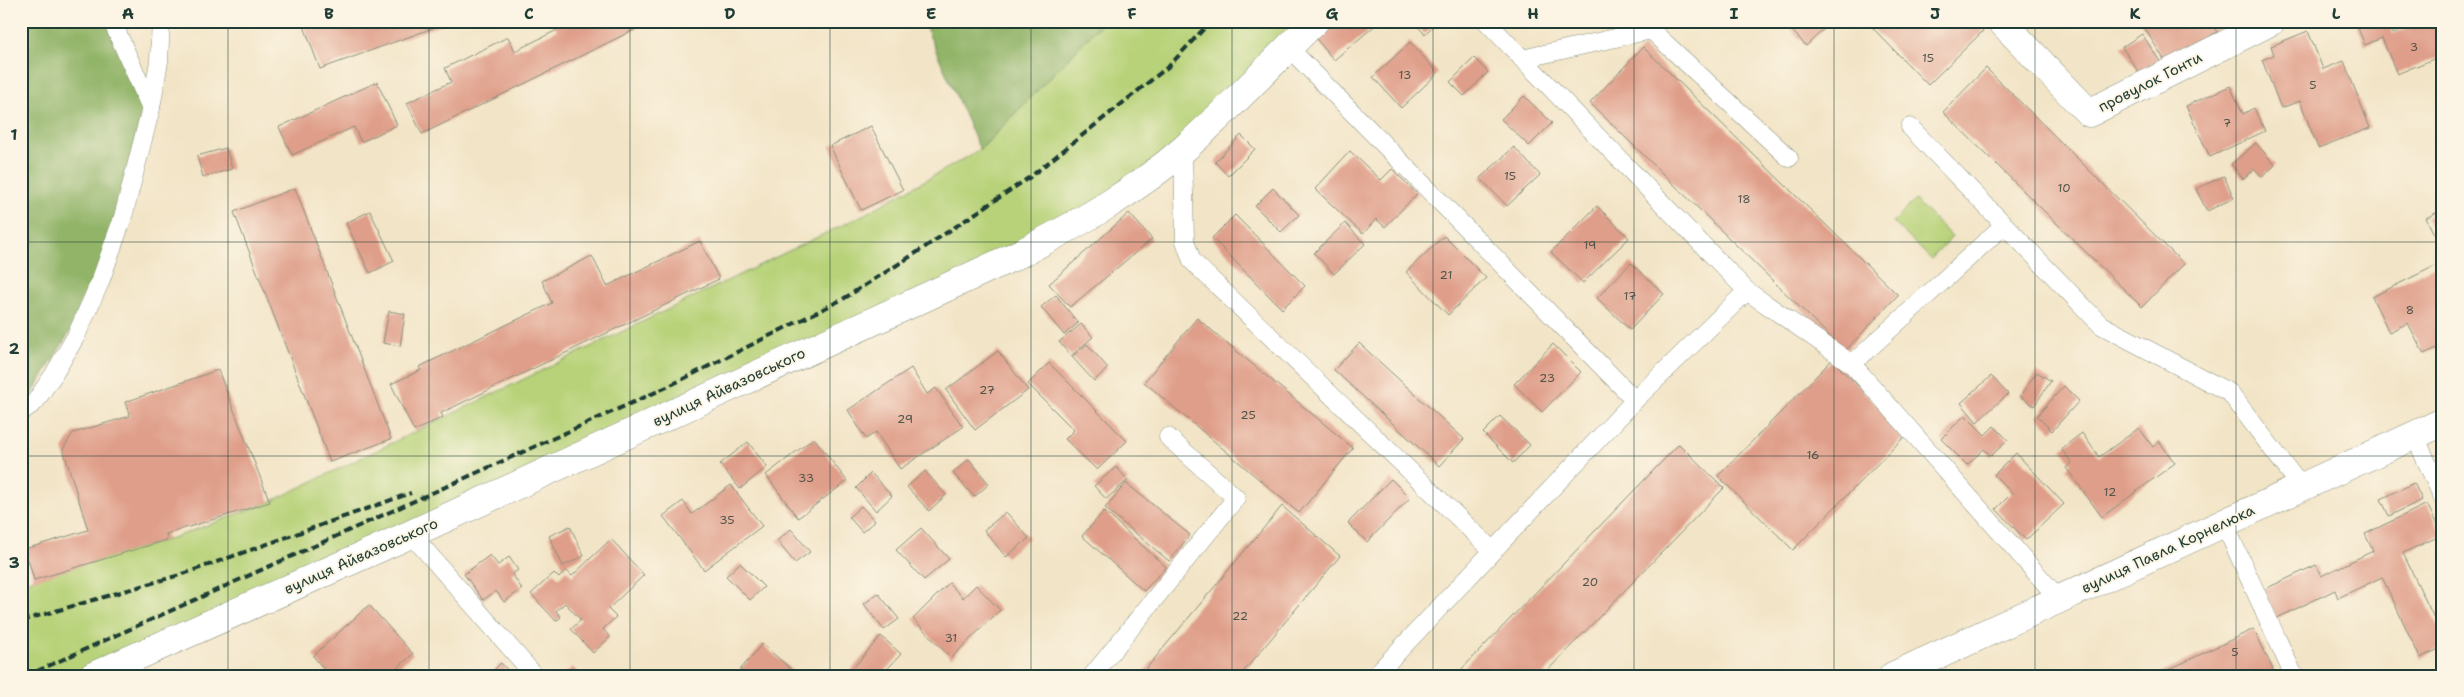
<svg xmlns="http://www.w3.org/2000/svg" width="2464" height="697" viewBox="0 0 2464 697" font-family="'Shantell Sans',sans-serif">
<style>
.green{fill:#b7d278;stroke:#6b8856}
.forest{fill:#91b468;stroke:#58784e}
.building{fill:#df9e89}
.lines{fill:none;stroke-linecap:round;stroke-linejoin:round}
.lane-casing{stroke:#88907d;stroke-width:19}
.street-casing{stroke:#88907d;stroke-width:29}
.lane{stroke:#fff;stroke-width:18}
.street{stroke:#fff;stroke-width:28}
.rail{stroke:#1f3d34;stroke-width:4;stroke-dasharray:8 4;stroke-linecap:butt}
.grid{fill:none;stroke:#1f3d34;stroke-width:1;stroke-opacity:0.55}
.labels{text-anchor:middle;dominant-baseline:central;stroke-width:4;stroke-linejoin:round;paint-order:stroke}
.number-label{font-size:12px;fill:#4f5549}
.street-label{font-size:15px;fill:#1f3d34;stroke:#fcf5e5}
.neatline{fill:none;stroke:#1f3d34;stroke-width:2}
.grid-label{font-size:16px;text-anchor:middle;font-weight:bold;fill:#1f3d34}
</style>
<rect width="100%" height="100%" fill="#fcf5e5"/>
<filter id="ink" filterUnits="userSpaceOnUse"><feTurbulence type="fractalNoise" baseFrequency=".02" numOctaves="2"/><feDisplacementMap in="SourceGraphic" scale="10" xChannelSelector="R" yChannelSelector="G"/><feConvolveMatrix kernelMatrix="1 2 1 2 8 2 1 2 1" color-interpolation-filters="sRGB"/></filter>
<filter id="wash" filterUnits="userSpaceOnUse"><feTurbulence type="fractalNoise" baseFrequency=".0096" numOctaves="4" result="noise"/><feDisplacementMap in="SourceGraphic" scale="20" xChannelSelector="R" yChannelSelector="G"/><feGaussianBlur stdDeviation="1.12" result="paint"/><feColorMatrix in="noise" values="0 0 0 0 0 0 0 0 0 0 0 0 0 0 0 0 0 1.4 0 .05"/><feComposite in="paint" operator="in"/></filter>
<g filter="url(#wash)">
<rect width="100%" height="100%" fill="#f2e4c6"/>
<g class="green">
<polygon points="1104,21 1315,21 1117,200 104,676 21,676 21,583 167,540 270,502 861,216 980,150"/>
<polygon points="1915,200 1952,237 1931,259 1893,222"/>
</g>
<g class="forest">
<polygon points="21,21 112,21 151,108 100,282 21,412"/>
<polygon points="923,21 1104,21 980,150"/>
</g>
<g id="blocks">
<g class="building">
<polygon points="302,21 443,21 444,24 320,69"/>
<polygon points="553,21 652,21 422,134 407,103 451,82 445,68 508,37 515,51 557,30"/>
<polygon points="1327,21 1377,21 1378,23 1334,60 1312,34"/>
<polygon points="1412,21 1438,21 1425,34"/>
<polygon points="1792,21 1832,21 1806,46 1789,27 1794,23"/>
<polygon points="1866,21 1973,21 1983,31 1928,85"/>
<polygon points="2140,21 2210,21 2217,32 2167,64"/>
<polygon points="2355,21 2387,21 2393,34 2408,27 2406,21 2443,21 2443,55 2397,74 2382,38 2365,45"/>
<polygon points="2308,31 2323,69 2344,61 2370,128 2318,148 2300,101 2281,108 2262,60 2274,55 2271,46"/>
<polygon points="2142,34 2161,63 2141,76 2122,47"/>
<polygon points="1410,42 1438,73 1401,108 1373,77"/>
<polygon points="1643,47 1898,295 1845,351 1590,103"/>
<polygon points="1474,58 1488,72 1464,96 1450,82"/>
<polygon points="1986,68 2184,264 2142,307 1943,112"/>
<polygon points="377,82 397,125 361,142 354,127 292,155 279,127"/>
<polygon points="2230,86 2243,114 2254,108 2265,131 2210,157 2186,106"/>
<polygon points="1524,96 1552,123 1529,146 1501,119"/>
<polygon points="871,126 903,190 861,210 830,146"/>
<polygon points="1241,135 1255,149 1228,176 1215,162"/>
<polygon points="2256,143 2275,165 2262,177 2255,169 2243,179 2231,164"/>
<polygon points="1514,147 1540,175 1507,206 1480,178"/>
<polygon points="226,148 232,169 203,177 197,156"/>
<polygon points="1350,151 1381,180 1392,169 1417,194 1385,227 1376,219 1363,234 1315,189"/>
<polygon points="2224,176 2234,198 2207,211 2196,189"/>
<polygon points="295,188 391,439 330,462 234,212"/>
<polygon points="1273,188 1299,215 1281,232 1255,206"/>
<polygon points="1597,206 1629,238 1583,283 1551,252"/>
<polygon points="2443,209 2443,247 2441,248 2426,218"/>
<polygon points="370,211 394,261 370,273 346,223"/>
<polygon points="1129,213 1152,239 1070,307 1049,284"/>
<polygon points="1235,215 1305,286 1282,309 1212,238"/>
<polygon points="1345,223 1365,244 1334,274 1314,253"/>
<polygon points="1444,236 1486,278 1448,315 1406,272"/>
<polygon points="700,241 719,279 441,413 443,417 414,431 391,384 421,370 419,367 552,303 542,281 592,256 607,286"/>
<polygon points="2443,262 2443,345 2424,354 2408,323 2389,332 2372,297"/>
<polygon points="1631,263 1664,294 1630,330 1597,298"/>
<polygon points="1056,295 1078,323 1064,335 1041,307"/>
<polygon points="389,311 405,314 400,346 383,343"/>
<polygon points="1197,318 1353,448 1299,513 1144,382"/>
<polygon points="1081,324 1093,337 1071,356 1059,342"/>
<polygon points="1359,343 1464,439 1439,466 1334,370"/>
<polygon points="1087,344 1108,368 1094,381 1072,357"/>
<polygon points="1553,344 1581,372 1542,412 1514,384"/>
<polygon points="998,351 1028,390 975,430 946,390"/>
<polygon points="1832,360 1907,434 1793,550 1718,476"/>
<polygon points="1049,363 1127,441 1097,470 1065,439 1074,430 1028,384"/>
<polygon points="911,368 927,394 936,388 963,427 900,469 876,432 866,439 848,410"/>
<polygon points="218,370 270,502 166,534 167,540 34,580 25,549 88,530 63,449 73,433 130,416 125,402"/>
<polygon points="2037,372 2051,381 2034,406 2020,396"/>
<polygon points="1991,376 2008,394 1977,422 1961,403"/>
<polygon points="2064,386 2079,401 2052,431 2037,416"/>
<polygon points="1965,415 1985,435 1994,426 2008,440 1991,456 1984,449 1967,465 1941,439"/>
<polygon points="1500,416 1530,445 1513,463 1483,433"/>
<polygon points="2139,428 2153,447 2159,441 2175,463 2102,517 2066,468 2072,463 2061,449 2082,433 2099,457"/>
<polygon points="814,438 847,481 798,518 766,475"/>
<polygon points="748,442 767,467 740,489 720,464"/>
<polygon points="1679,444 1724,488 1542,676 1455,676"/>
<polygon points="2016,453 2064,504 2026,540 1996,509 2012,493 1994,475"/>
<polygon points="969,459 989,484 974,497 953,473"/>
<polygon points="1116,467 1128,480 1106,499 1094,486"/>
<polygon points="925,471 946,495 929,511 907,487"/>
<polygon points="871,473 892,496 876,511 856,488"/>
<polygon points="1391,479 1410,498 1367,542 1348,523"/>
<polygon points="1126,483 1190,535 1169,561 1105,508"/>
<polygon points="2414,483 2422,500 2389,516 2381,499"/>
<polygon points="731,485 762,526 704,570 663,516 683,501 692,514"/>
<polygon points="2427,504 2442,535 2403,553 2443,637 2443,647 2420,658 2382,577 2338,598 2335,590 2277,618 2263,590 2316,565 2321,576 2373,551 2365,534"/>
<polygon points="861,506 875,521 862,532 849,517"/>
<polygon points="1282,506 1340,556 1240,676 1140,676"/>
<polygon points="1104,511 1166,567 1144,591 1082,536"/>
<polygon points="1006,512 1029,538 1006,557 984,530"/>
<polygon points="570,526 584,556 563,566 549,536"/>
<polygon points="921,528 949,559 924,580 896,550"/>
<polygon points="791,529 810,552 795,563 777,541"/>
<polygon points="611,539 644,575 608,609 616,617 603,629 610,637 593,653 571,629 581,620 565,603 556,611 561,617 556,621 531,594 554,573 559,578 566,570 572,576"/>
<polygon points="490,555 498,565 509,557 518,570 512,574 522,589 504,602 496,591 483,600 464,574"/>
<polygon points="740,563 764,587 750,600 726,576"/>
<polygon points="949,583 963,598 976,585 1000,610 951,658 913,619"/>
<polygon points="878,593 899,619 884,630 864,604"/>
<polygon points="369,605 413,654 388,676 330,676 313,656"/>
<polygon points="2254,629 2276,676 2155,676"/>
<polygon points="881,636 901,654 881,676 846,676"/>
<polygon points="762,644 799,676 747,676 740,670"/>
<polygon points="501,663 513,676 488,676"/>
<polygon points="573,667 580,676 562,676"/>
</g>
</g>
</g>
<g filter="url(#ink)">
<use href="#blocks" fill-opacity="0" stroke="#88907d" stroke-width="1"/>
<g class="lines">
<defs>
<g id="lane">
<polyline points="1288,47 1635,400"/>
<polyline points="1522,59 1651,30 1789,158"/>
<polyline points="151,108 159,61 161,21"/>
<polyline points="1910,127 2101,325 2230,393 2302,488"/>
<polyline points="1183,150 1185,241 1192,261 1492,550"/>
<polyline points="1747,291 1852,364 2004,225"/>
<polyline points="1852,364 2059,599"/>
<polyline points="21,412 35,402 54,374 76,336 100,282 123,217 151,108 112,21"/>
<polyline points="2415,436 2443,498"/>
<polyline points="2224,523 2294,676"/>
<polyline points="411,534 535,676"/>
<polyline points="1092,676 1236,498 1168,437"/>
<polyline points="1375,676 1635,400 1747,291 1486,21"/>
</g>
<g id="street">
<polyline points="2001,21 2089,113 2272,21"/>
<path d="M93 676 411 534 1017 255C1076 225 1134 193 1184 149 1229 109 1271 64 1315 21"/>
<polyline points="1893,676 2443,422"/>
</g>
</defs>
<use href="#lane" class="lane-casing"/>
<use href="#street" class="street-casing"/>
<use href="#lane" class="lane"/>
<use href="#street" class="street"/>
<g class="rail">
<polyline points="21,621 183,574 411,493"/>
<polyline points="26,676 667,387 843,299 916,253 1030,177 1169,66 1211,21"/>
</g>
</g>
</g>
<path class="grid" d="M228 21V676M429 21V676M630 21V676M830 21V676M1031 21V676M1232 21V676M1433 21V676M1634 21V676M1834 21V676M2035 21V676M2236 21V676M21 242H2443M21 456H2443"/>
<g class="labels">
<g class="number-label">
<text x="2414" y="47">3</text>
<text x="1928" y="58">15</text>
<text x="1405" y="75">13</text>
<text x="2313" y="85">5</text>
<text x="2227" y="123">7</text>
<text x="1510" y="176">15</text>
<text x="2064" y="188">10</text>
<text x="1744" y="199">18</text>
<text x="1590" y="245">19</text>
<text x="1446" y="275">21</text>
<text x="1630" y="296">17</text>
<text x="2410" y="310">8</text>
<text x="1547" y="378">23</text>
<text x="987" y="390">27</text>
<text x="1248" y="415">25</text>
<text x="905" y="419">29</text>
<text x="1813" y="455">16</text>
<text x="806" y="478">33</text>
<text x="2110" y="492">12</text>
<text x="727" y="520">35</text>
<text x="1590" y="582">20</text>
<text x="1240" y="616">22</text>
<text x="951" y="638">31</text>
<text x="2235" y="652">5</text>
</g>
<g class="street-label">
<text transform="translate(2150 82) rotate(-27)">провулок Гонти</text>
<text transform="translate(729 387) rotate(-25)">вулиця Айвазовського</text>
<text transform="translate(2168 549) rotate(-25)">вулиця Павла Корнелюка</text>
<text transform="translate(361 556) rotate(-24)">вулиця Айвазовського</text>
</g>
</g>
<rect width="2464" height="697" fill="none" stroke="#fcf5e5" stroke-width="55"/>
<rect x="28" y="28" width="2408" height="642" class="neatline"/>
<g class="grid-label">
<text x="128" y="19">A</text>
<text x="329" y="19">B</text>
<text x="529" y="19">C</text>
<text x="730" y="19">D</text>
<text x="931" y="19">E</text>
<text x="1132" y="19">F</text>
<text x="1332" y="19">G</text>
<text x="1533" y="19">H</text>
<text x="1734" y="19">I</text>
<text x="1935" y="19">J</text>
<text x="2135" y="19">K</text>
<text x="2336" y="19">L</text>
<text x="14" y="140">1</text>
<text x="14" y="354">2</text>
<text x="14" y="568">3</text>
</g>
</svg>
